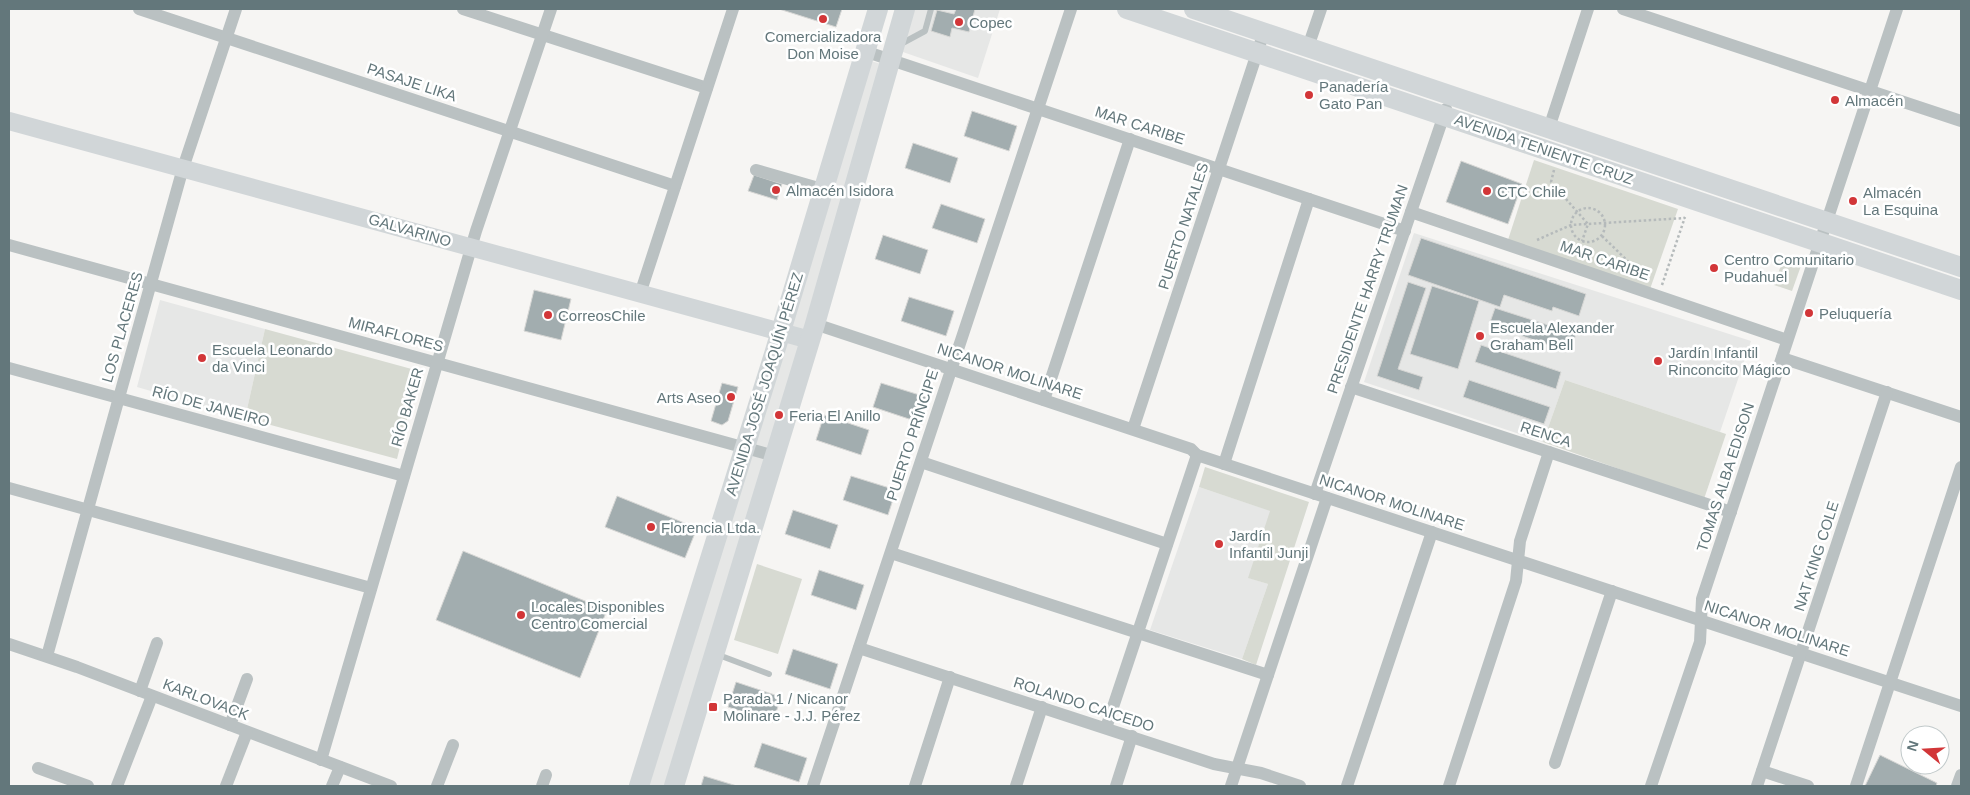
<svg xmlns="http://www.w3.org/2000/svg" width="1970" height="795" viewBox="0 0 1970 795" font-family="Helvetica,sans-serif">
<style>
.built{fill:#e6e7e6}
.green{fill:#d7dad2}
.building{fill:#a2adaf;stroke:#d7d7d5}
.lines{fill:none;stroke-linecap:round;stroke-linejoin:round}
.path{stroke:#b5babb;stroke-width:2.5;stroke-dasharray:2.5 2.5;stroke-linecap:butt}
.lane{stroke:#bac1c2;stroke-width:6}
.street{stroke:#bac1c2;stroke-width:12}
.secondary{stroke:#d1d6d8;stroke-width:18}
.primary{stroke:#d1d6d8;stroke-width:20}
.poi-dot{fill:#d23638;stroke:#fff;stroke-width:2}
.labels{text-anchor:middle;dominant-baseline:central;stroke-width:5;stroke-linejoin:round;paint-order:stroke}
.poi-label{font-size:15px;fill:#63777b;stroke:#fff;text-anchor:start}
.street-label{font-size:15px;fill:#63777b;stroke:#fff}
</style>
<rect width="100%" height="100%" fill="#f6f5f3"/>
<g class="built">
<polygon points="915,9 1000,9 978,78 900,51"/>
<polygon points="867,60 896,68 681,786 645,786"/>
<polygon points="1414,233 1751,341 1720,432 1565,380 1543,442 1364,382"/>
<polygon points="160,300 265,329 245,418 137,387"/>
<polygon points="1199,487 1271,511 1249,578 1268,584 1242,659 1150,630"/>
</g>
<g class="green">
<polygon points="1534,160 1678,209 1649,292 1507,243"/>
<polygon points="1784,257 1802,263 1792,291 1774,285"/>
<polygon points="265,329 419,371 397,459 245,418"/>
<polygon points="1565,380 1726,434 1704,499 1543,442"/>
<polygon points="1205,467 1309,502 1256,665 1242,659 1268,584 1248,578 1270,511 1199,487"/>
<polygon points="757,564 802,579 778,654 734,640"/>
</g>
<g class="building">
<polygon points="779,9 842,9 836,27"/>
<polygon points="956,9 975,9 969,32 952,28 950,37 931,31 937,10 954,14"/>
<polygon points="972,111 1017,126 1009,151 964,136"/>
<polygon points="913,143 958,158 950,183 905,168"/>
<polygon points="1461,161 1522,184 1508,224 1446,202"/>
<polygon points="754,175 782,184 777,200 748,191"/>
<polygon points="941,204 985,219 977,243 932,228"/>
<polygon points="883,235 928,250 920,274 875,259"/>
<polygon points="1421,238 1586,294 1579,316 1553,307 1552,311 1504,295 1500,307 1408,275"/>
<polygon points="1408,282 1426,288 1398,369 1423,377 1419,390 1377,376"/>
<polygon points="1432,286 1479,301 1458,369 1410,354"/>
<polygon points="534,290 571,299 561,340 524,331"/>
<polygon points="909,297 954,311 946,336 901,321"/>
<polygon points="1495,308 1576,334 1570,352 1489,325"/>
<polygon points="1481,345 1561,372 1556,389 1475,362"/>
<polygon points="1469,380 1550,407 1544,424 1463,397"/>
<polygon points="722,383 738,387 728,421 722,425 711,421"/>
<polygon points="881,383 926,397 918,422 873,407"/>
<polygon points="824,415 869,430 861,455 816,440"/>
<polygon points="851,476 896,490 888,515 843,500"/>
<polygon points="617,496 697,528 685,558 605,527"/>
<polygon points="793,510 838,525 830,549 785,534"/>
<polygon points="463,551 607,610 580,678 436,620"/>
<polygon points="819,570 864,585 856,610 811,595"/>
<polygon points="793,649 838,664 830,689 785,674"/>
<polygon points="736,682 781,697 773,722 728,707"/>
<polygon points="762,743 807,758 799,782 754,767"/>
<polygon points="1880,755 1937,783 1936,786 1865,786"/>
<polygon points="704,776 737,786 701,786"/>
</g>
<g class="lines">
<g class="path">
<polyline points="1554,170 1551,182 1588,224 1582,241"/>
<circle cx="1588" cy="225" r="17"/>
<polyline points="1602,236 1642,275"/>
<polyline points="1537,240 1571,225 1685,218"/>
<polyline points="1662,285 1685,217"/>
</g>
<g class="lane">
<polyline points="899,45 925,31 931,9"/>
<polyline points="716,654 769,674"/>
</g>
<g class="street">
<polyline points="139,9 675,186"/>
<polyline points="463,9 707,88"/>
<polyline points="1623,9 1961,121"/>
<polyline points="1308,47 1321,9"/>
<polyline points="864,51 1405,231"/>
<polyline points="1549,128 1588,9"/>
<polyline points="756,170 822,189"/>
<polyline points="1411,212 1787,340"/>
<polyline points="9,245 775,456"/>
<polyline points="640,294 733,9"/>
<polyline points="815,324 1191,449 1197,455 1961,706"/>
<polyline points="1782,358 1961,417"/>
<polyline points="9,368 404,476"/>
<polyline points="1351,387 1731,512"/>
<polyline points="1044,400 1130,139"/>
<polyline points="1133,429 1264,32"/>
<polyline points="921,462 1167,544"/>
<polyline points="1224,464 1309,199"/>
<polyline points="9,488 371,588"/>
<polyline points="1315,494 1446,109"/>
<polyline points="891,553 1268,675"/>
<polyline points="9,644 77,667 391,786"/>
<polyline points="859,648 1214,764 1261,773 1300,786"/>
<polyline points="47,656 183,168 236,9"/>
<polyline points="140,691 157,643"/>
<polyline points="230,725 247,679"/>
<polyline points="1106,728 1197,455"/>
<polyline points="321,760 476,231 551,9"/>
<polyline points="1555,763 1612,591"/>
<polyline points="38,768 88,786"/>
<polyline points="1762,771 1808,786"/>
<polyline points="117,786 152,696"/>
<polyline points="226,786 247,732"/>
<polyline points="332,786 340,767"/>
<polyline points="437,786 453,745"/>
<polyline points="542,786 546,775"/>
<polyline points="813,786 1071,9"/>
<polyline points="915,786 950,677"/>
<polyline points="1016,786 1042,707"/>
<polyline points="1116,786 1132,736"/>
<polyline points="1231,786 1327,498"/>
<polyline points="1347,786 1432,532"/>
<polyline points="1449,786 1516,581 1520,541 1549,452"/>
<polyline points="1651,786 1700,642 1702,599 1897,9"/>
<polyline points="1757,786 1887,392"/>
<polyline points="1856,786 1961,467"/>
<polyline points="1957,786 1961,775"/>
</g>
<polyline class="secondary" points="9,121 810,340"/>
<g class="primary">
<polyline points="1127,9 1961,290"/>
<polyline points="1194,9 1961,267"/>
<polyline points="639,786 775,351 878,9"/>
<polyline points="674,786 815,324 905,9"/>
</g>
</g>
<g class="poi-dot">
<circle cx="823" cy="19" r="5"/>
<circle cx="959" cy="22" r="5"/>
<circle cx="1309" cy="95" r="5"/>
<circle cx="1835" cy="100" r="5"/>
<circle cx="776" cy="190" r="5"/>
<circle cx="1487" cy="191" r="5"/>
<circle cx="1853" cy="201" r="5"/>
<circle cx="1714" cy="268" r="5"/>
<circle cx="1809" cy="313" r="5"/>
<circle cx="548" cy="315" r="5"/>
<circle cx="1480" cy="336" r="5"/>
<circle cx="202" cy="358" r="5"/>
<circle cx="1658" cy="361" r="5"/>
<circle cx="731" cy="397" r="5"/>
<circle cx="779" cy="415" r="5"/>
<circle cx="651" cy="527" r="5"/>
<circle cx="1219" cy="544" r="5"/>
<circle cx="521" cy="615" r="5"/>
<rect x="708" y="702" width="10" height="10" rx="2.5"/>
</g>
<g class="labels">
<g class="poi-label">
<text x="969" y="22">Copec</text>
<text x="823" y="36" text-anchor="middle">Comercializadora<tspan x="823" dy="17">Don Moise</tspan></text>
<text x="1319" y="86">Panadería<tspan x="1319" dy="17">Gato Pan</tspan></text>
<text x="1845" y="100">Almacén</text>
<text x="786" y="190">Almacén Isidora</text>
<text x="1497" y="191">CTC Chile</text>
<text x="1863" y="192">Almacén<tspan x="1863" dy="17">La Esquina</tspan></text>
<text x="1724" y="259">Centro Comunitario<tspan x="1724" dy="17">Pudahuel</tspan></text>
<text x="1819" y="313">Peluquería</text>
<text x="558" y="315">CorreosChile</text>
<text x="1490" y="327">Escuela Alexander<tspan x="1490" dy="17">Graham Bell</tspan></text>
<text x="212" y="349">Escuela Leonardo<tspan x="212" dy="17">da Vinci</tspan></text>
<text x="1668" y="352">Jardín Infantil<tspan x="1668" dy="17">Rinconcito Mágico</tspan></text>
<text x="721" y="397" text-anchor="end">Arts Aseo</text>
<text x="789" y="415">Feria El Anillo</text>
<text x="661" y="527">Florencia Ltda.</text>
<text x="1229" y="535">Jardín<tspan x="1229" dy="17">Infantil Junji</tspan></text>
<text x="531" y="606">Locales Disponibles<tspan x="531" dy="17">Centro Comercial</tspan></text>
<text x="723" y="698">Parada 1 / Nicanor<tspan x="723" dy="17">Molinare - J.J. Pérez</tspan></text>
</g>
<g class="street-label">
<text transform="translate(412 82) rotate(18)">PASAJE LIKA</text>
<text transform="translate(1140 125) rotate(18)">MAR CARIBE</text>
<text transform="translate(1544 149) rotate(19)">AVENIDA TENIENTE CRUZ</text>
<text transform="translate(1183 226) rotate(-72)">PUERTO NATALES</text>
<text transform="translate(410 230) rotate(16)">GALVARINO</text>
<text transform="translate(1605 260) rotate(19)">MAR CARIBE</text>
<text transform="translate(1367 289) rotate(-71)">PRESIDENTE HARRY TRUMAN</text>
<text transform="translate(122 327) rotate(-74)">LOS PLACERES</text>
<text transform="translate(396 334) rotate(15)">MIRAFLORES</text>
<text transform="translate(1010 371) rotate(18)">NICANOR MOLINARE</text>
<text transform="translate(764 384) rotate(-73)">AVENIDA JOSÉ JOAQUÍN PÉREZ</text>
<text transform="translate(211 406) rotate(15)">RÍO DE JANEIRO</text>
<text transform="translate(407 407) rotate(-74)">RÍO BAKER</text>
<text transform="translate(1546 434) rotate(18)">RENCA</text>
<text transform="translate(912 435) rotate(-72)">PUERTO PRÍNCIPE</text>
<text transform="translate(1725 477) rotate(-72)">TOMAS ALBA EDISON</text>
<text transform="translate(1392 502) rotate(18)">NICANOR MOLINARE</text>
<text transform="translate(1816 556) rotate(-72)">NAT KING COLE</text>
<text transform="translate(1777 628) rotate(18)">NICANOR MOLINARE</text>
<text transform="translate(206 699) rotate(21)">KARLOVACK</text>
<text transform="translate(1084 704) rotate(18)">ROLANDO CAICEDO</text>
</g>
</g>
<rect width="1970" height="795" fill="none" stroke="#63777b" stroke-width="20"/>
<g transform="translate(1925 750) rotate(288)"><circle r="24" fill="#ffffff" stroke="#c1c9ca"/>
<path d="M0-4L9 19L0 12L-9 19Z" fill="#d23638"/>
<text y="-8" font-size="14" font-weight="bold" text-anchor="middle" fill="#63777b">N</text>
</g>
</svg>
